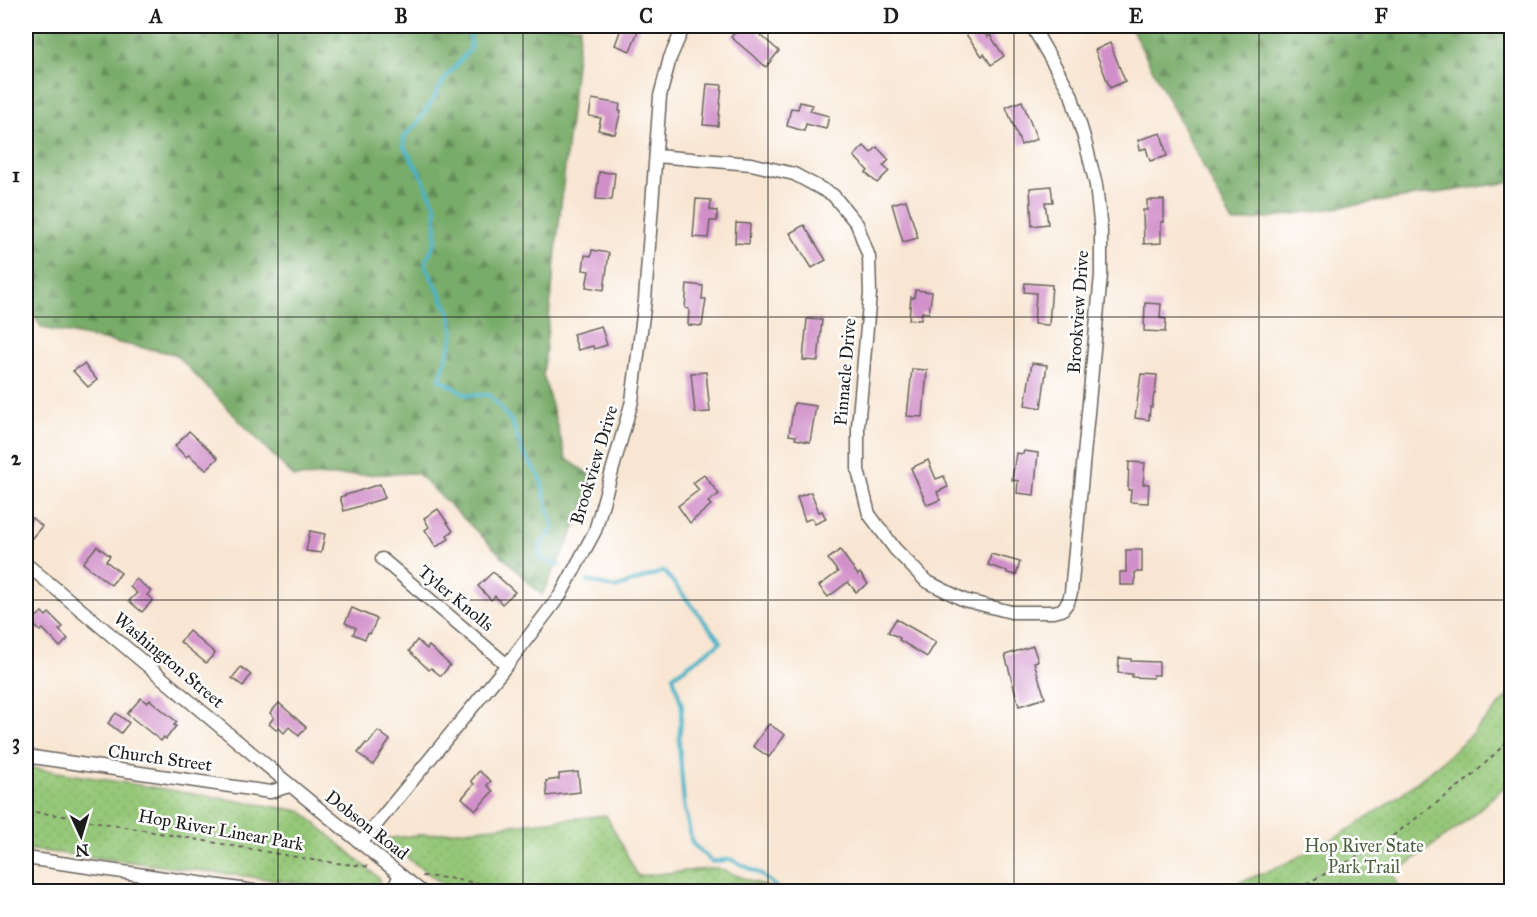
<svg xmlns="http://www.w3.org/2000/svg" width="1537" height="917" viewBox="0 0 1537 917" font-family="'IM FELL Great Primer',serif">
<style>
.grass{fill:url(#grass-dots);stroke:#59724a;stroke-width:1.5}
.forest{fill:url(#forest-firs);stroke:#4a6442;stroke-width:1.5}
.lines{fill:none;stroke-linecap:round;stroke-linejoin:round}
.stream{stroke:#4ab3c8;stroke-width:4}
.building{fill:#d08fc9}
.minor-casing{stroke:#69635c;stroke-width:15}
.path{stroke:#69635c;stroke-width:2;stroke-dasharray:4.5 4.5;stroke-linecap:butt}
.minor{stroke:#fff;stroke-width:12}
.grid{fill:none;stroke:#1c1c1c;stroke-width:1.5;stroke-opacity:0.55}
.labels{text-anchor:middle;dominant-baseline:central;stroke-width:5;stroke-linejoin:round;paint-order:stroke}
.street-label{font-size:18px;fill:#1c1c1c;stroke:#fff}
.park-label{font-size:18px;fill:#4d6141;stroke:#fff}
.neatline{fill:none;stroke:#1c1c1c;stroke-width:2}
.grid-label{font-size:20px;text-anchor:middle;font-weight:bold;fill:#1c1c1c}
</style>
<defs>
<pattern id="grass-dots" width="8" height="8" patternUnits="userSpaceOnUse" patternTransform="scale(1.5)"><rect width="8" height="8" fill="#96c879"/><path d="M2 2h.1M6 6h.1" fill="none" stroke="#81ab68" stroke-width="1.8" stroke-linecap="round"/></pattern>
<pattern id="forest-firs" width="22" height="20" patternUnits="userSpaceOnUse" patternTransform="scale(1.5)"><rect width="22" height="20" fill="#78ac69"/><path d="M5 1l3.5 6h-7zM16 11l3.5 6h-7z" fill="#628b56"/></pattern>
</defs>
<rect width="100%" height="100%" fill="#fff"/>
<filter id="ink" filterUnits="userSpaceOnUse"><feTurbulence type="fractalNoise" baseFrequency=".0167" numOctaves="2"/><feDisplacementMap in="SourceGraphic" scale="12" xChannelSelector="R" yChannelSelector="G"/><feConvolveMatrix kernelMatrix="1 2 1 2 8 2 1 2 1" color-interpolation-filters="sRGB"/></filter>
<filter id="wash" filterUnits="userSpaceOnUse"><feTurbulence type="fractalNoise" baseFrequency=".008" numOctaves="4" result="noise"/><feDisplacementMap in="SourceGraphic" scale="24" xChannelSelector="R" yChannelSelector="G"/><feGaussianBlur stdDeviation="1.35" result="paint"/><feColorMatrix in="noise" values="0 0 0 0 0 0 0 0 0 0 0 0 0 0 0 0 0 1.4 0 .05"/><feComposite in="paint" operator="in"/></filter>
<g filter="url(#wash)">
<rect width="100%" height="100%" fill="#f8e6d3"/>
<g class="grass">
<path d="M1511 693V781L1461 825 1394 874 1399 891H1214C1330 854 1430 784 1511 693Z"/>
<polygon points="26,767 301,811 379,878 380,891 365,891 26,849"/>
<polygon points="606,815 638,876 717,868 778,891 452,891 382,839"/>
</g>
<g class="forest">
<polygon points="26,26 580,26 543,374 566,458 598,481 542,595 417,473 294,477 175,354 42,328 26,305"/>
<polygon points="1130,26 1511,26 1511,182 1233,223"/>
</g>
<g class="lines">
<g class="stream">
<polyline points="469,26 471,48 447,76 419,122 404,137 404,147 419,171 436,206 436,239 425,264 450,313 454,333 440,379 467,395 490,395 512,422 523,453 541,479 545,499 554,528 541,545 541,559 559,565"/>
<polyline points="588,581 615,588 664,571 721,642 673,676 682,706 679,743 684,804 692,843 712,862 730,859 759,873 782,892"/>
</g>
</g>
<g id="blocks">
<g class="building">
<polygon points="622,26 640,26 630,51 615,45"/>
<polygon points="741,26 763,26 757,32 779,51 766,67 731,37"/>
<polygon points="975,26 978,26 988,37 990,35 1004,56 991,65 984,54 982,56 965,33"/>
<polygon points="1110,43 1125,81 1110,88 1095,50"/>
<polygon points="707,84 722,85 718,126 703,125"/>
<polygon points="592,99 620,104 619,111 621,111 615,134 598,130 601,118 589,116"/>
<polygon points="1022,101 1037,139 1021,145 1006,107"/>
<polygon points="800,102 812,105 810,111 829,116 826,129 806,124 804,131 787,126 791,108 798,109"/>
<polygon points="1161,133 1167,156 1150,161 1146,148 1140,150 1138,140"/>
<polygon points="864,146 871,153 877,147 889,160 883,166 889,171 877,183 866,173 868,171 854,156"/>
<polygon points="599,172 615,173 612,200 596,199"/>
<polygon points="1051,186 1053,202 1045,202 1048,224 1032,226 1030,188"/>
<polygon points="696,199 711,200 710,210 717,211 717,221 710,221 708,238 693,237"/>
<polygon points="906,200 918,238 903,242 892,204"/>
<polygon points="1147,200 1164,200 1164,222 1161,222 1161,243 1144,244 1143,210 1147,210"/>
<polygon points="736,223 750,224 749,244 735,243"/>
<polygon points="804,225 826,260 812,268 790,233"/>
<polygon points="592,250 609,253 604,290 586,287 589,271 583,270 585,255 591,256"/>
<polygon points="1025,283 1052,285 1049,325 1034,324 1036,293 1024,292"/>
<polygon points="687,284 703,286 702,299 706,299 702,326 688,325 689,309 685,308"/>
<polygon points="915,290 932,292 929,313 922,312 921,320 909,319 911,297 914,298"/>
<polygon points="1145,303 1161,304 1160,318 1166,319 1165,332 1144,331"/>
<polygon points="807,319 822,320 818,361 803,360"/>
<polygon points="601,326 607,345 594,349 593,346 578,350 573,334"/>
<polygon points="1032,363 1047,365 1041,408 1025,405"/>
<polygon points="84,364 97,380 88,387 73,371"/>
<polygon points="912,369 927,370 923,417 907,416"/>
<polygon points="706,372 710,412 695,413 691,373"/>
<polygon points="1141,374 1157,375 1155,394 1154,394 1152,407 1150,407 1149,420 1135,418"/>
<polygon points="794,403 816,406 810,442 795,439 796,436 789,435"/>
<polygon points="189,431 218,458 206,470 189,455 186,457 175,446"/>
<polygon points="1024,451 1038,453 1034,495 1017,493 1018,481 1012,480 1016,453 1023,454"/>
<polygon points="928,460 936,479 944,476 948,487 937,492 940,500 927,505 911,468"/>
<polygon points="1129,462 1145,463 1143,484 1149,484 1148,503 1130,502 1131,490 1128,490"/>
<polygon points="704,475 719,494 708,502 711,505 690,523 678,506 699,490 693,483"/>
<polygon points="380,484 385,498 344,511 340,497"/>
<polygon points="811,492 819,512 822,511 826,519 815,524 812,518 805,521 797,497"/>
<polygon points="438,509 453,531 447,535 449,539 436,547 425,530 429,527 424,518"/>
<polygon points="32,518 42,526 26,545 26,525"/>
<polygon points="310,531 325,534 321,553 306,551"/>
<polygon points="97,546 110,556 106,561 121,573 111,585 83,563"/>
<polygon points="840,550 858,575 860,573 868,584 856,592 848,582 828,597 819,586 838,572 828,559"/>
<polygon points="1126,550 1142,550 1142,572 1135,572 1135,585 1120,585 1120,572 1126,572"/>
<polygon points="991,554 1020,562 1016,575 1007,573 1007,571 988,565"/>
<polygon points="493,572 515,592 502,604 495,596 491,600 478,586"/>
<polygon points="136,579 151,591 147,595 153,600 142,612 129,601 137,593 130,587"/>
<polygon points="352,608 377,619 370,634 368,633 365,639 353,634 356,628 345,623"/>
<polygon points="42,612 46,616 49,613 63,627 59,630 68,639 60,647 43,629 40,631 31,622"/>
<polygon points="896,619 936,642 927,657 899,640 900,638 888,632"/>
<polygon points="189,631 215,653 206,663 180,642"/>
<polygon points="417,640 427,649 429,646 450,665 441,676 431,668 429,670 409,651"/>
<polygon points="1033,646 1038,661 1034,662 1045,698 1019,706 1005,655"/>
<polygon points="1119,658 1131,659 1131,661 1159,662 1159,675 1153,675 1153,678 1132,677 1132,674 1118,673"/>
<polygon points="241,667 251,675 243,686 232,678"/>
<polygon points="141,698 147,703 150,700 177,722 174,725 176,726 166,739 164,737 161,741 127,714"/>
<polygon points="279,703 306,727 299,736 289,727 284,733 279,728 276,730 269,724 274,717 270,713"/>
<polygon points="116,713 129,723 121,733 108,723"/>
<polygon points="769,724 785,735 769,757 753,746"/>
<polygon points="378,731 390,740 373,765 358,753 366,743 368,744"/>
<polygon points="479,771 491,781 487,785 493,791 476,810 462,798 474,784 471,781"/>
<polygon points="578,772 580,792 547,796 546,781 559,779 559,774"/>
</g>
</g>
</g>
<g filter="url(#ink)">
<use href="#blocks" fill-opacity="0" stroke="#69635c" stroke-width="1.5"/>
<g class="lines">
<defs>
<g id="minor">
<polyline points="656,156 751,164 794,174 833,195 857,224 869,257 870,294 858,427 858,470 869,514 895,549 926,581 964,600 1011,612 1053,612 1062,610 1068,602 1071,593 1101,275 1101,231 1096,185 1085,141 1071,94 1032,26"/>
<polyline points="382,559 507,665"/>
<path d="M26 564C158 673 287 786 422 892"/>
<polyline points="26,756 270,792 289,786"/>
<polyline points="361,843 507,665 561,594 595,531 632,401 645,300 660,96 670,58 684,26"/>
<polyline points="26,858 261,892"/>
<polyline points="392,892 400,875"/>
</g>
</defs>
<use href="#minor" class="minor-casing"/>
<g class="path">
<polyline points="26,811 57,815 319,861 372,867"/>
<polyline points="422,876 447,878 532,892"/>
<polyline points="1290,892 1382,844 1471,777 1512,737"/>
</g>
<use href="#minor" class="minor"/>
</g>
</g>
<path class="grid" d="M278 26V892M523 26V892M768 26V892M1014 26V892M1259 26V892M26 317H1512M26 600H1512"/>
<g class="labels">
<g class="street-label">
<text transform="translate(1078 312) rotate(-86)">Brookview Drive</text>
<text transform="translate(845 372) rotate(-85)">Pinnacle Drive</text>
<text transform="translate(594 465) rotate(-73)">Brookview Drive</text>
<text transform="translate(456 598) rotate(40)">Tyler Knolls</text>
<text transform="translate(169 660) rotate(40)">Washington Street</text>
<text transform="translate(160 758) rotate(8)">Church Street</text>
<text transform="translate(367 825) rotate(38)">Dobson Road</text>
<text transform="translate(221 830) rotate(10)">Hop River Linear Park</text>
</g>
<g class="park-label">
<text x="1364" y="846">Hop River State<tspan x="1364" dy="21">Park Trail</tspan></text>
</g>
</g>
<rect width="1537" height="917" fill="none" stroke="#fff" stroke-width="66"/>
<g transform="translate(81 836) rotate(176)" stroke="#ffffff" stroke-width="4.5" paint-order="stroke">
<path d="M0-4.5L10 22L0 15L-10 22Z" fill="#1c1c1c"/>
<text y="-9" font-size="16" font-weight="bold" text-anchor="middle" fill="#1c1c1c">N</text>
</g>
<rect x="33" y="33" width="1471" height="851" class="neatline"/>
<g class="grid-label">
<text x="156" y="23">A</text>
<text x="401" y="23">B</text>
<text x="646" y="23">C</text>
<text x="891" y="23">D</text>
<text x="1136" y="23">E</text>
<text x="1381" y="23">F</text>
<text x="16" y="182">1</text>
<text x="16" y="465">2</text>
<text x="16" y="749">3</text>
</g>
</svg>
